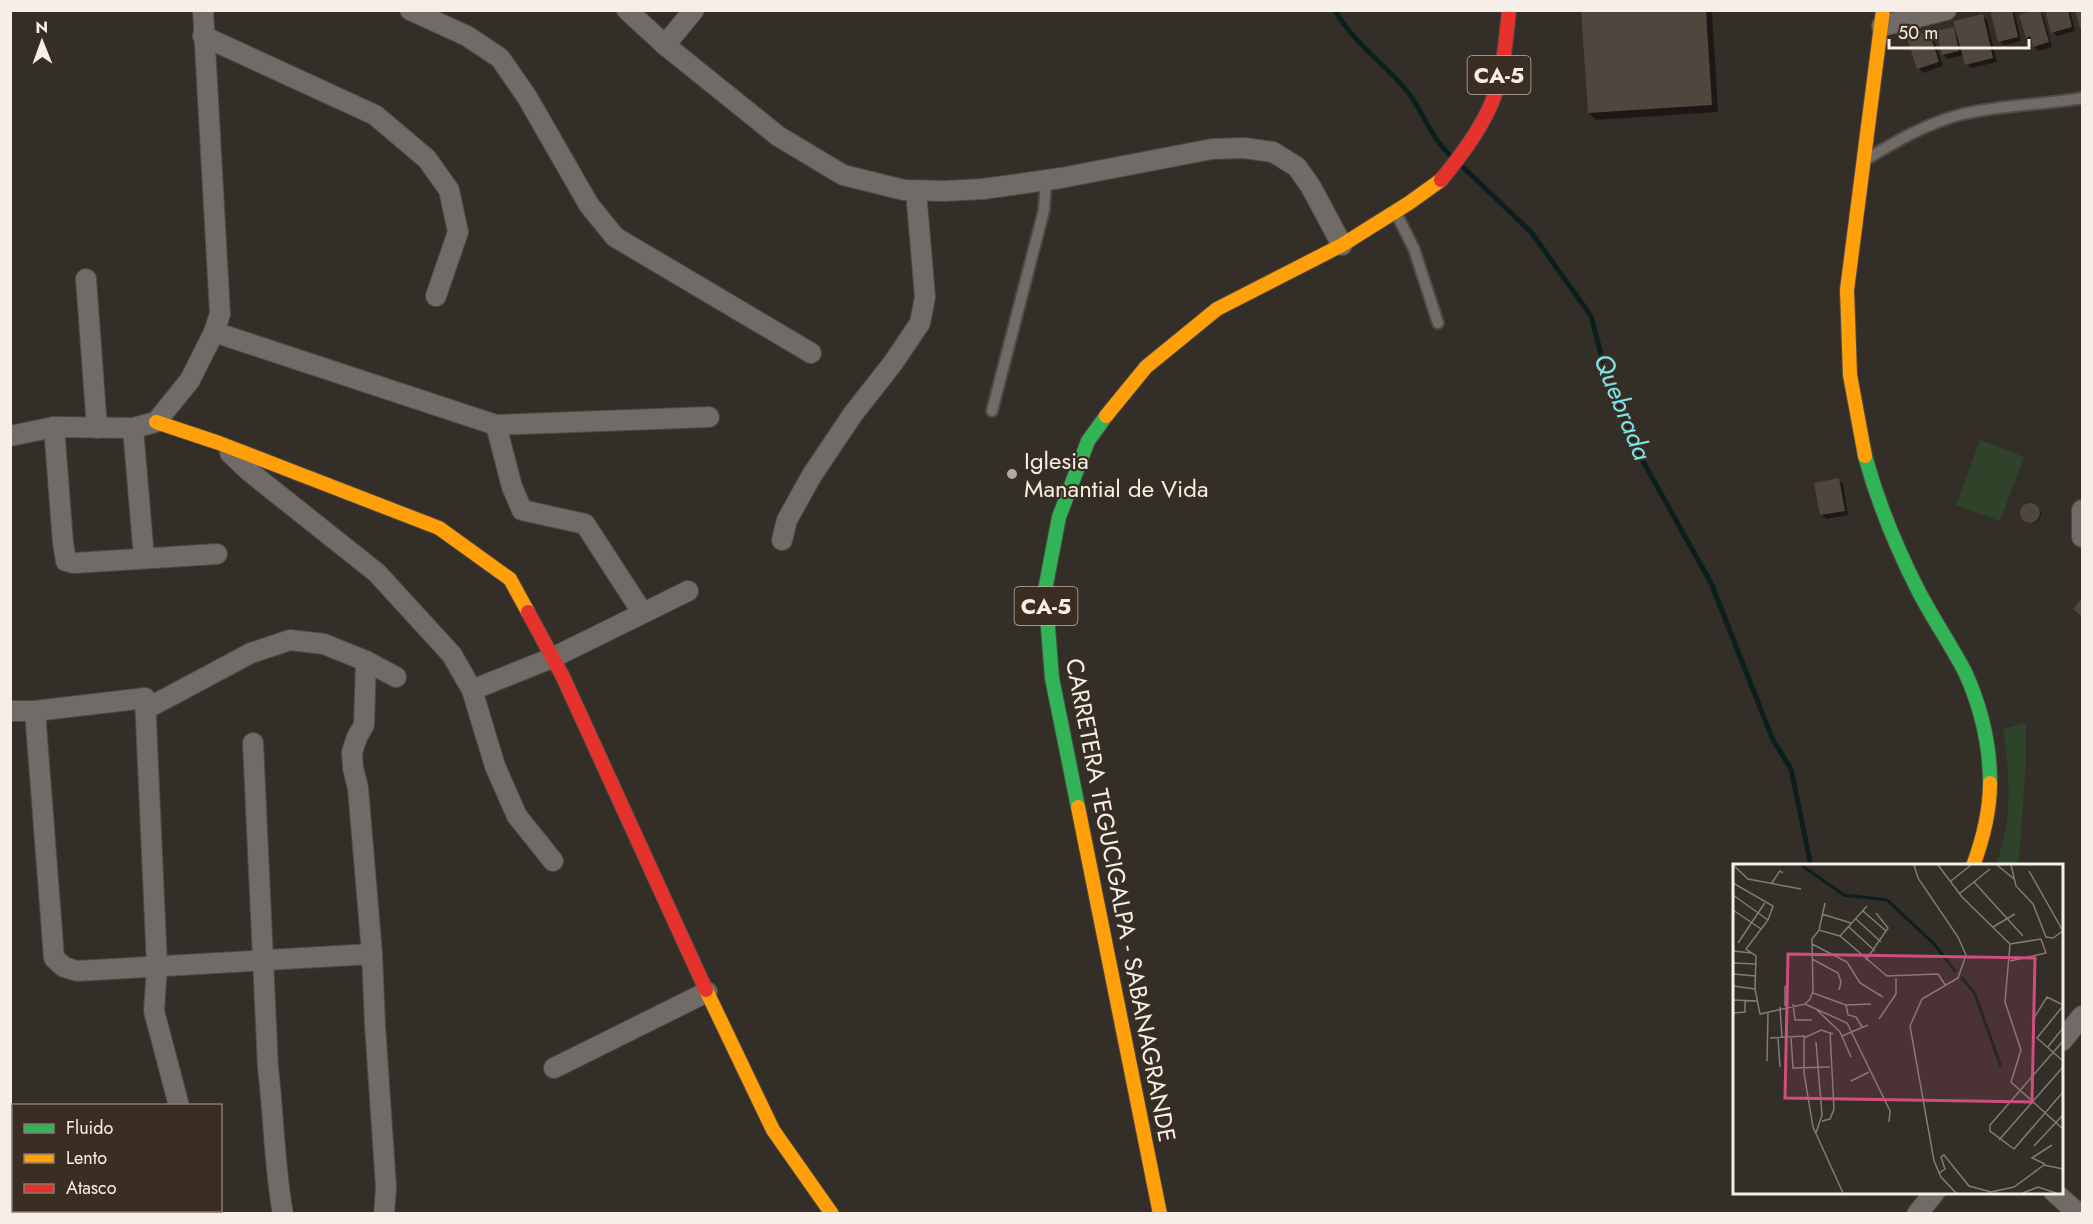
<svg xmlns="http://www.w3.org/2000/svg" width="2093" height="1224" viewBox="0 0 2093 1224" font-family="Jost,sans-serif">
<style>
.green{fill:#2f432a}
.shadow{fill:#0007}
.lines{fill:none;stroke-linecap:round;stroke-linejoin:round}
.stream{stroke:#0b1f1f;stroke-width:5}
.building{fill:#4f473d}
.lane-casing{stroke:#504a45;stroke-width:14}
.street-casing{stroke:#504a45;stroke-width:22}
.fast-casing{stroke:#504a45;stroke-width:16}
.slow-casing{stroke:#504a45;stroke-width:16}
.jam-casing{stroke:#504a45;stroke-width:16}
.lane{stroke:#706b66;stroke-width:10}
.street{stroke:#706b66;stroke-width:20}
.fast{stroke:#30b455;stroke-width:14}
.slow{stroke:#ff9f0a;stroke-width:14}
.jam{stroke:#e5322d;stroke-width:14}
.poi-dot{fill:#b3aba4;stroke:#3a2e22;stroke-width:2}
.labels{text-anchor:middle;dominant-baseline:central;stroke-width:4.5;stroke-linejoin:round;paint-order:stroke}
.shield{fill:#3a2e22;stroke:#beb5ac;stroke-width:1.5}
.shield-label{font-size:22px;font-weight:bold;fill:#f7efe7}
.poi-label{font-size:24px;fill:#f7efe7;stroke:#3a2e22;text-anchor:start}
.street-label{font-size:24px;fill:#f7efe7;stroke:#3a2e22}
.water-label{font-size:26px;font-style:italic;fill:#79e4e9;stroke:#3a2e22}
.inset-river{fill:none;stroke:#0b1f1f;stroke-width:3}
.inset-road{fill:none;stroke:#827b74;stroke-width:1.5}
.view{fill:#cf4e7e;fill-opacity:0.15;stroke:#cf4e7e;stroke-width:3}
.inset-edge{fill:none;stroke:#f7efe7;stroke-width:3}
</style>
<rect width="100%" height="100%" fill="#342e28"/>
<g class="green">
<polygon points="1980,440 2024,457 2000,521 1956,505"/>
<path d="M2026 723V762L2019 859 2017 865H1996C2013 819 2010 776 2003 729Z"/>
</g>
<g class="shadow">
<polygon points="1582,10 1712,10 1718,112 1596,120 1589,113"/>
<polygon points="1992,10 2014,10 2021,41 2004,45 2000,41"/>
<polygon points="2049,10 2070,10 2075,31 2057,36 2053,32"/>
<polygon points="2039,11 2043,15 2052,47 2038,51 2027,37"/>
<polygon points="1983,16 1987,20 1997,62 1971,68 1967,64 1964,55 1947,59 1943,54 1953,28 1958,34"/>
<polygon points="1929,32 1933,37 1943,66 1923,73 1919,68"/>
<polygon points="1838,480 1843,484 1848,515 1826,519 1821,514"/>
<circle cx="2032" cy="514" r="9"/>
</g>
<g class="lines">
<g class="stream">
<path d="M1335 10C1352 42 1384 63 1407 91 1423 111 1430 136 1449 154"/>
<polyline points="1464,168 1531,232 1591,316 1607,377 1635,447 1711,583 1773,740 1791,769 1811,866"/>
</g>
</g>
<g class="building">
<polygon points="1581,10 1706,10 1712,105 1588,113"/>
<polygon points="1990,10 2012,10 2018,37 1998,42"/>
<polygon points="2035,10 2040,10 2049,42 2033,47 2030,36 2026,38 2019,15"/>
<polygon points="2045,10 2068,10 2072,27 2051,33"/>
<polygon points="2075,10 2082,10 2082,27 2080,28"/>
<polygon points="1983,14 1993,58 1965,65 1953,21"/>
<polygon points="1954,27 1959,51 1942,55 1936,31"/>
<polygon points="1929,31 1939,62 1917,69 1907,38"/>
<polygon points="1839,478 1845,511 1820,515 1814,483"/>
<circle cx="2030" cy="513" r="10"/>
<polygon points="2082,598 2082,617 2073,609"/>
</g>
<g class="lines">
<defs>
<g id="lane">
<path d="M1867 159C1896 141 1926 124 1959 115 1999 105 2042 105 2082 98"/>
<polyline points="1397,215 1414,249 1438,323"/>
<polyline points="992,411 1044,210 1046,180"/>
</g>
<g id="street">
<polyline points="410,10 467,36 500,58 527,97 589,205 615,237 811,353"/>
<polyline points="627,10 665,45 778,136 843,175 904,190 944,191 983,189 1061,178 1212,149 1244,148 1273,152 1297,167 1311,187 1342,245"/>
<polyline points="1882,26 1946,10"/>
<polyline points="203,36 375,115 427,159 449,190 458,232 436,296"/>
<polyline points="665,45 694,10"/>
<polyline points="86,279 97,428"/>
<polyline points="214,332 496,425 709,417"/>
<polyline points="496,425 512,487 522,510 585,524 642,612"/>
<polyline points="54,427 63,543 66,561 74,563 217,554"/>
<polyline points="133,428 144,558"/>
<polyline points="10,436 54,427 133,428 156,422 190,380 214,332 220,314 203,10"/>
<polyline points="230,453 250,472 377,573 452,655 472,690 495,766 517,816 553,861"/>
<polyline points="2082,537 2082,510"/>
<polyline points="782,540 787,520 812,475 853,414 893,363 920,323 925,297 916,191"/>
<polyline points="366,661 364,725 357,737 352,752 353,768 358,788 372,954 375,1025 386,1187 384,1214"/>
<polyline points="472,690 552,658 688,591"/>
<polyline points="146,709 251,653 290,640 324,644 366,661 396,677"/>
<polyline points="10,711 35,711 145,698 157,966 154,1011 179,1106"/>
<polyline points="35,711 54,958 64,967 77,971 372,954"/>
<path d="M253 743 268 1068C274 1116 274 1165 283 1214"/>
<polyline points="2062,1041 2082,1016"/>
<polyline points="554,1068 707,992"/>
<polyline points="2054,1192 2079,1214"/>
<polyline points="184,1214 185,1210"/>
<polyline points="1917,1214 1935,1192"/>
</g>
<g id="fast">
<path d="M1865 456C1878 503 1897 549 1919 592 1933 619 1951 645 1965 672 1981 707 1990 745 1990 783"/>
<polyline points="1078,807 1052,678 1045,590 1059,517 1088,441 1106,416"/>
</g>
<g id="slow">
<polyline points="1106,416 1146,367 1217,309 1342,245 1409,203 1441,180"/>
<polyline points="156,422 219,443 439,528 510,579 528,612"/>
<polyline points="1865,456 1850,375 1847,290 1883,10"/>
<polyline points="1078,807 1160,1214"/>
<path d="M1973 866C1983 839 1990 812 1990 783"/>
<polyline points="706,990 773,1130 832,1214"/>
</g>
<g id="jam">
<path d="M1441 180C1461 156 1483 127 1494 97 1504 70 1506 38 1509 10"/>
<polyline points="528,612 563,677 706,990"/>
</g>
</defs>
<use href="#lane" class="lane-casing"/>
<use href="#street" class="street-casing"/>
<use href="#fast" class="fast-casing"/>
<use href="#slow" class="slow-casing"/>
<use href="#jam" class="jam-casing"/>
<use href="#lane" class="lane"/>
<use href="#street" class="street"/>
<use href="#fast" class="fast"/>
<use href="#slow" class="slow"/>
<use href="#jam" class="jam"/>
</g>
<circle class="poi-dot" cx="1012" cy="474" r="6"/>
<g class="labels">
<g class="shield">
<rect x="1467.5" y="56" width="63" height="38" rx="4.5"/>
<rect x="1014.5" y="587" width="63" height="38" rx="4.5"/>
</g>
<g class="shield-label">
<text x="1499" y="75">CA-5</text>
<text x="1046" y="606">CA-5</text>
</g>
<g class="poi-label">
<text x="1024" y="460">Iglesia<tspan x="1024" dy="28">Manantial de Vida</tspan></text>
</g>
<g class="street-label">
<text transform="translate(1121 900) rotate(79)">CARRETERA TEGUCIGALPA - SABANAGRANDE</text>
</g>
<g class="water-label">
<text transform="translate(1623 407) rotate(68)">Quebrada</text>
</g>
</g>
<g transform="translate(1733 864)">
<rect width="330" height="330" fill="#342e28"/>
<path class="inset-river" d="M68 1 111 31 154 36 202 81 223 108M228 113 242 130 268 203"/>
<path class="inset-road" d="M0 1 15 15 68 25M181 1 185 14 225 73 233 91 225 114 189 135 177 162 201 297 208 313 223 329M205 1 229 33 277 80M264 1 281 15M278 1 283 22 300 40 313 73 320 74 330 67M296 7 330 67M218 17 238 1M241 18 290 72M0 19 40 42 35 56 13 85 23 92 22 125 27 150 72 140 77 135 80 127 79 75 86 66 107 72 154 112 205 110 213 122M38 20 47 7 50 9M226 30 257 5M0 31 35 56M0 46 28 65M130 47 153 67M89 50 118 59M123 55 148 78M116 63 142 87M260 63 282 50M86 66 92 39M107 72 134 42M5 79 33 37M79 80 114 98 127 119 150 133M277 80 272 138 288 186 278 218 330 265M277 80 308 75 313 89 277 97M0 87 19 89M79 95 105 109 108 118 106 126M133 96 155 64 143 49M0 99 24 100M0 110 23 112M0 122 22 125M80 129 113 141 138 140M0 136 25 137M60 140 62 156H79M72 140 114 159 157 247 156 258M113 141 115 151 123 153 129 163M52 142V122M330 142 304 174 330 197M47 143 49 174M83 145 107 168 118 193M0 149 12 148V137M146 155 163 130V114M299 157 314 133 330 141M109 172 135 161M37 174 71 172V209L80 263 110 329M45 174 47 203M58 174 60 204 97 203M71 174 88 166 100 170M330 177 257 261V267L281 285 330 228M314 184 330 164M34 197 35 149M118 217 136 208M89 257 97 255 101 245 97 168M83 269 89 251 83 178M266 276 330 203M301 282 330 251M312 300 299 294 319 281M206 309 212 305 208 293 211 291 236 322 258 328 281 323 311 301 330 305M290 329 305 323 323 329"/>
<path class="view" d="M55 90 302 94 299 238 52 234Z"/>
<rect width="330" height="330" class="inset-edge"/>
</g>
<rect width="2093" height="1224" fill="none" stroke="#f7efe7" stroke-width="24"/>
<rect x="12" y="1104" width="210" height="108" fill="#3a2e22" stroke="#867b71" stroke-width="1.5"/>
<rect x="24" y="1124" width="30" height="9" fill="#30b455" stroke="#867b71" stroke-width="1.5"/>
<text x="66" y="1134" font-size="18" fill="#f7efe7">Fluido</text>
<rect x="24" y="1154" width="30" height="9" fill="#ff9f0a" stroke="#867b71" stroke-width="1.5"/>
<text x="66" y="1164" font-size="18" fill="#f7efe7">Lento</text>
<rect x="24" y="1184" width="30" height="9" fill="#e5322d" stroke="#867b71" stroke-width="1.5"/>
<text x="66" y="1194" font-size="18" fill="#f7efe7">Atasco</text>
<g transform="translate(42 42) rotate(359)" stroke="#3a2e22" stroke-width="4.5" paint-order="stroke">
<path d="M0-4.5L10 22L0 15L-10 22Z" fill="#f7efe7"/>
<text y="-9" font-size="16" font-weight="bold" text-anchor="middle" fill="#f7efe7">N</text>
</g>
<path d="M1889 39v9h140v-9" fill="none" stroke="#f7efe7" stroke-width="3"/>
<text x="1898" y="39" font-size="18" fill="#f7efe7" stroke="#3a2e22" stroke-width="4.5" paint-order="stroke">50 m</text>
</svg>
